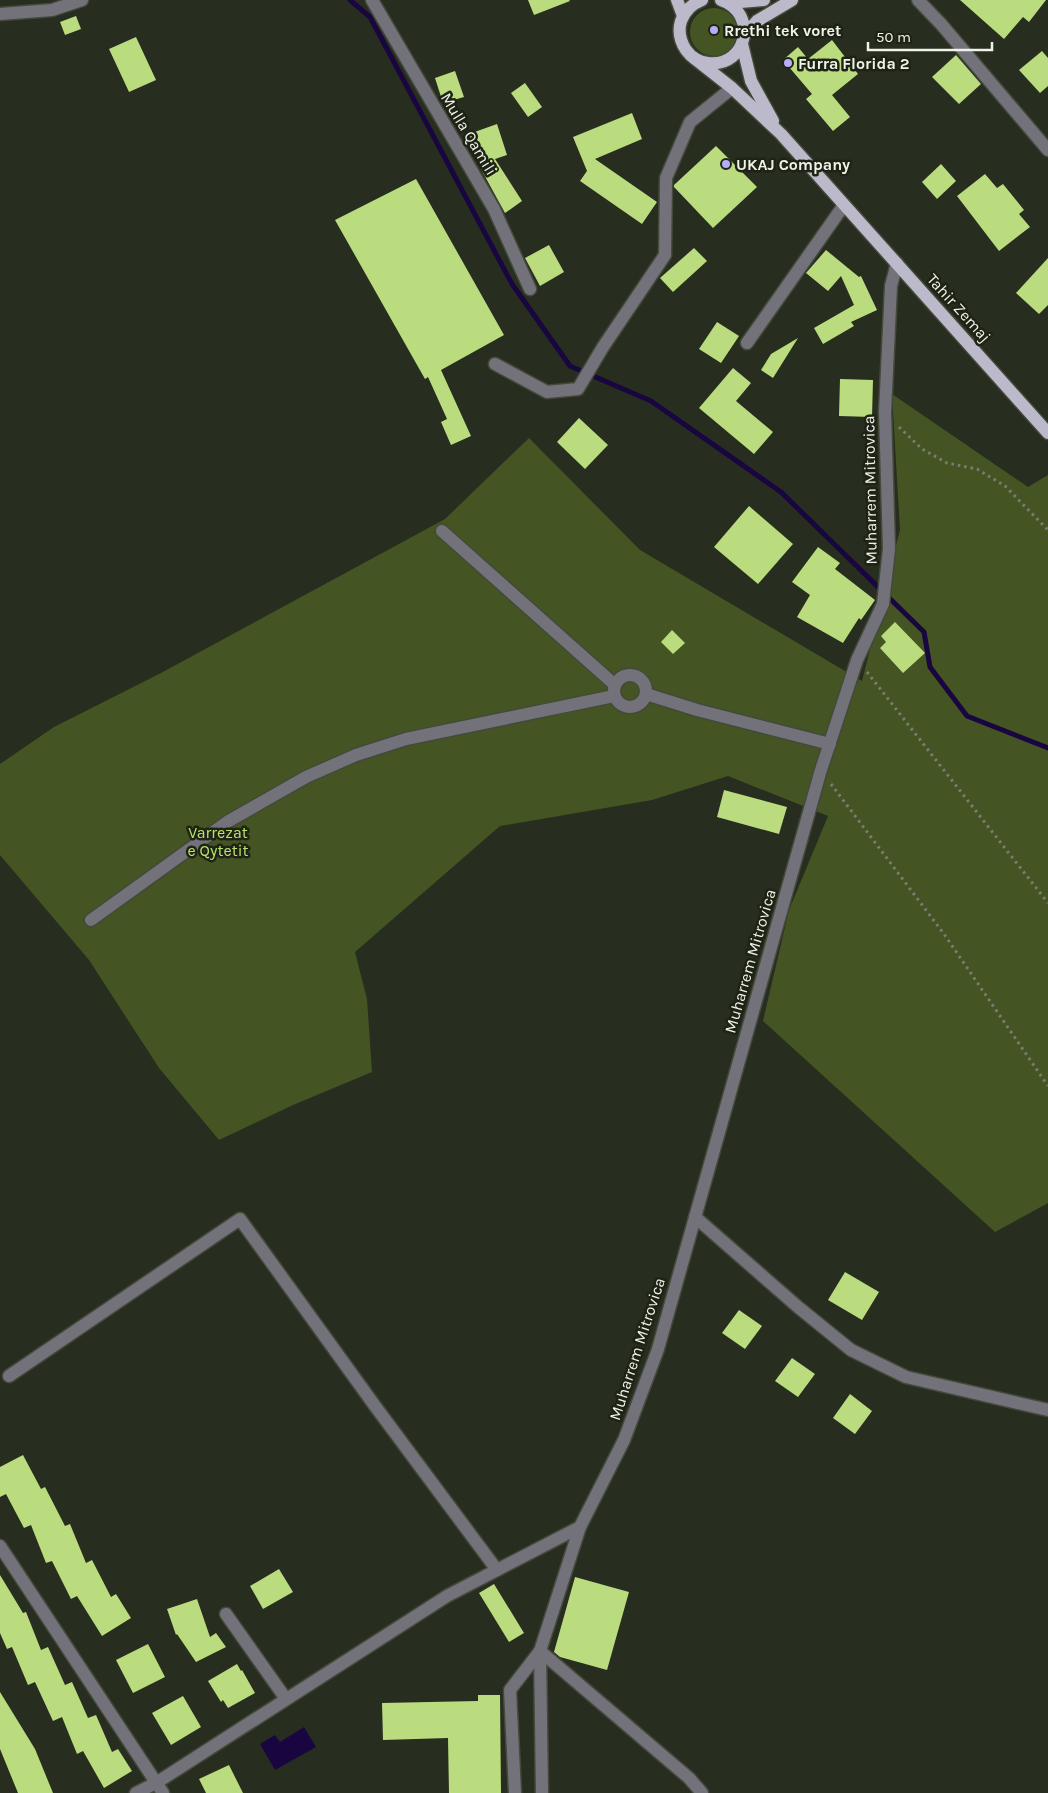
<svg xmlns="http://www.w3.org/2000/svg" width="1048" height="1793" viewBox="0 0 1048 1793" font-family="Karla,sans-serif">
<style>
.green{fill:#445523}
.water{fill:#190640}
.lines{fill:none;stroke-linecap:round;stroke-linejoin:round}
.stream{stroke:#190640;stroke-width:5}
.building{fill:#badc7f}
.minor-casing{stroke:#43493b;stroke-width:15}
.major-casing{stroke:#43493b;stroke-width:15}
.path{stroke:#797e72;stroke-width:3;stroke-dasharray:2.5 4;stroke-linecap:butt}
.minor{stroke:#73727a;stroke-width:12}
.major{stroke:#bcbaca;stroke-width:12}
.poi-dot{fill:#b6acf8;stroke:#1e2315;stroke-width:2}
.labels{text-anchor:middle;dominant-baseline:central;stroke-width:5;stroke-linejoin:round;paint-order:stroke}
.poi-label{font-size:16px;font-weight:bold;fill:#eff3ea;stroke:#1e2315;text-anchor:start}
.street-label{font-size:16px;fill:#eff3ea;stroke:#1e2315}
.park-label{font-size:16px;fill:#b9e36a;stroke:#1e2315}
</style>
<rect width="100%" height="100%" fill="#272d1f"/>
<g class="green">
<circle cx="714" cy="32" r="24"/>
<polygon points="892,394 1028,487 1048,475 1048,1203 995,1232 763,1021 789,910 828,816 728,776 652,800 500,826 355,952 367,999 372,1072 293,1105 219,1140 159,1068 89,960 0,855 0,764 54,727 161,673 445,519 529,438 640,550 862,681 900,530"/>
</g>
<polygon class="water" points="304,1727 316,1747 275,1770 260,1744 275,1735 280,1742"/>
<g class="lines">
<polyline class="stream" points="350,0 370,17 512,284 570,366 651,401 781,492 924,632 930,667 967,716 1048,748"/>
</g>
<g class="building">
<polygon points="528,0 569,0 570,1 534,15"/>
<polygon points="960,0 1046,0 1029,22 1023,17 1004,39"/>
<polygon points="76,16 81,29 65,35 60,22"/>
<polygon points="136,37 156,80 129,92 109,49"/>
<polygon points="832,40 858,74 832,95 850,117 833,131 806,99 812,94 783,60 798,47 808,59"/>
<polygon points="1042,51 1048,58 1048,86 1040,93 1019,70"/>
<polygon points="956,55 981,84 959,104 932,77"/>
<polygon points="455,71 464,97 443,103 435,78"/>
<polygon points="525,83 542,107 528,117 511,93"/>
<polygon points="632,113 642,139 595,159 657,202 642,224 580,181 587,171 573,137"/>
<polygon points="497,124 507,155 495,159 522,201 505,213 482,171 469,134"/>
<polygon points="716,146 757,187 713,228 674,187 674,185"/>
<polygon points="941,164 956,181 937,199 922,182"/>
<polygon points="985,174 997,188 1003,184 1024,210 1019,214 1030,227 999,251 957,196"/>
<polygon points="416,179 504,335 441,370 471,436 451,445 441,422 447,419 428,377 425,379 335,220"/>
<polygon points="549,245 564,272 540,286 525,258"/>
<polygon points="694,248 707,261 673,292 660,278"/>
<polygon points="826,250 859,277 861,276 877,310 851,322 854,326 823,344 814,328 854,305 841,276 828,291 806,273"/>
<polygon points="1048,258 1048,305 1039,314 1016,293"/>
<polygon points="717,322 739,336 721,363 699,349"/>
<polygon points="798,338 773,378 761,370 771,354"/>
<polygon points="733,368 751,383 736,401 773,432 754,454 699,408"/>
<polygon points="840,379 873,380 872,417 839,416"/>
<polygon points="579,418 608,445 585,469 557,442"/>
<polygon points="749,506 793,544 758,584 714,547"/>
<polygon points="818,547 840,563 835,569 875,600 861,620 859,618 843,643 797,617 810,595 792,582"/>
<polygon points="895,622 925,653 903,673 880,648 886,642 881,636"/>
<polygon points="672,630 685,643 673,654 661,642"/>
<polygon points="724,790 787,807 779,834 717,817"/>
<polygon points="845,1272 879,1292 862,1320 828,1300"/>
<polygon points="739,1310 762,1326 745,1349 722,1333"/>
<polygon points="792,1358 815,1374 798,1397 775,1381"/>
<polygon points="850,1394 872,1411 855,1434 833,1418"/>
<polygon points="23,1455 41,1489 45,1487 65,1526 70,1524 86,1563 92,1560 111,1597 116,1594 131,1618 102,1636 77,1596 71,1599 52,1561 46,1563 31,1525 24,1528 6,1494 0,1497 0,1467"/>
<polygon points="279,1569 293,1592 263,1609 250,1586"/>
<polygon points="0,1575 23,1613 26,1612 41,1650 48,1647 65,1685 72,1682 88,1718 96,1715 112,1752 118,1749 132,1771 104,1788 83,1751 77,1754 62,1717 53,1721 35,1682 28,1685 12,1647 7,1649 0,1633"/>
<polygon points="575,1577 629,1592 607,1670 560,1657 554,1652"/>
<polygon points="494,1584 524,1633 509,1642 479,1593"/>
<polygon points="197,1599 210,1637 216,1633 226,1647 196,1662 177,1634 176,1635 167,1609"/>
<polygon points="148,1644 165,1677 133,1693 116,1660"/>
<polygon points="237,1664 241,1671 242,1670 255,1693 228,1708 223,1700 221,1702 208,1681"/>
<polygon points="0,1692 35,1749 53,1793 18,1793 0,1749"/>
<polygon points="478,1695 500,1695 501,1793 449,1793 448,1738 383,1740 382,1703 478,1701"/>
<polygon points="183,1696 201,1727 171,1745 152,1713"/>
<polygon points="229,1765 243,1793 206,1793 199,1779"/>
</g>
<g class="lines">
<defs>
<g id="minor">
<polyline points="372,0 494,209 530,289"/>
<polyline points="918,0 941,24 1048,150"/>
<polyline points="0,14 52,10 82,0"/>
<polyline points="747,343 844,205"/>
<polyline points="495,364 547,392 578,389 603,347 665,255 666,178 690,122 732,88"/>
<polyline points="442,531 615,685"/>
<circle cx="630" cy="691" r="16"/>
<polyline points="646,694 697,710 830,744"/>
<polyline points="91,920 227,822 306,777 356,755 406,739 614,696"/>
<polyline points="695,1217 798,1307 851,1350 906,1377 1048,1410"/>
<polyline points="9,1376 240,1219 375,1406 497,1570"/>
<polyline points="0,1546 163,1793"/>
<polyline points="226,1614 286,1699"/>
<polyline points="540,1651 689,1778 702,1793"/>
<polyline points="136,1793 156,1783 447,1596 580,1527"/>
<polyline points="515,1793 510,1690 540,1651"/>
<polyline points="542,1793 540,1651 580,1527 624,1440 658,1349 820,773 857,660 883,604 889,549 885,412 891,286 897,263"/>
</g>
<g id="major">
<polyline points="677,0 683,16"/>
<path d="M702 0C692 4 685 10 681 21 678 31 680 41 686 50 691 57 699 62 708 63 747 68 759 13 721 0"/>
<polyline points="729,3 764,0"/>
<polyline points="745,34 757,21 792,0"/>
<polyline points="742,44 751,81 773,121"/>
<polyline points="694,58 732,88 781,134 1048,433"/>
</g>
</defs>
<use href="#minor" class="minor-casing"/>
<use href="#major" class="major-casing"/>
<g class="path">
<polyline points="899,427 922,449 947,463 977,469 1005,486 1048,530"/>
<polyline points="867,672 1048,903"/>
<polyline points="831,784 944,934 1048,1086"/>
</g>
<use href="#minor" class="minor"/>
<use href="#major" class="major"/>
</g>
<g class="poi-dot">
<circle cx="714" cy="30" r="5"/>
<circle cx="788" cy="63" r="5"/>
<circle cx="726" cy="164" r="5"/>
</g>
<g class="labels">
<g class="poi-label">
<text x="724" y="30">Rrethi tek voret</text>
<text x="798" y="63">Furra Florida 2</text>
<text x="736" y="164">UKAJ Company</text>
</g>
<g class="street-label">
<text transform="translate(469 134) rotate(59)">Mulla Qamili</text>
<text transform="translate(959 308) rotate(48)">Tahir Zemaj</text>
<text transform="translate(870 490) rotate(-91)">Muharrem Mitrovica</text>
<text transform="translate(750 961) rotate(-74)">Muharrem Mitrovica</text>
<text transform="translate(637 1349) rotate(-72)">Muharrem Mitrovica</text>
</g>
<g class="park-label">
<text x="218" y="832">Varrezat<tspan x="218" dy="18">e Qytetit</tspan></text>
</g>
</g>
<path d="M868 42v8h124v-8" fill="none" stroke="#eff3ea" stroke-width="2.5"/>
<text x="876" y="42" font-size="15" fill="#eff3ea" stroke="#1e2315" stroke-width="4" paint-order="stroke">50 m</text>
</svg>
